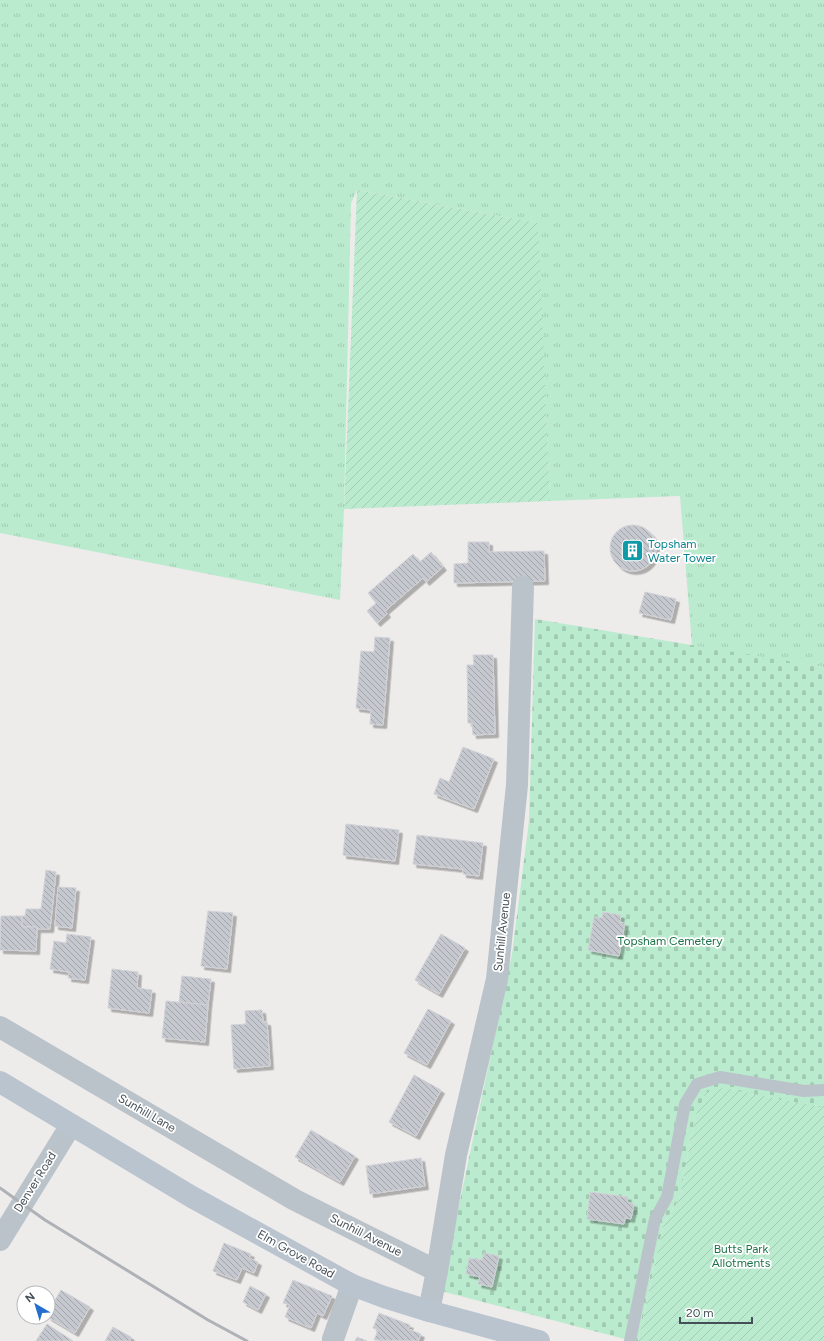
<svg xmlns="http://www.w3.org/2000/svg" width="824" height="1341" viewBox="0 0 824 1341" font-family="Figtree,sans-serif">
<style>
.grass{fill:url(#grass-tufts)}
.cemetery{fill:url(#cemetery-stones)}
.garden{fill:url(#garden-furrows)}
.building{fill:url(#building-back-hatch);stroke:#d0d2d7;filter:url(#shadow)}
.lines{fill:none;stroke-linecap:round;stroke-linejoin:round}
.lane{stroke:#bac3ca;stroke-width:12}
.street{stroke:#bac3ca;stroke-width:22}
.secondary{stroke:#bac4cf;stroke-width:22}
.rail{stroke:#aeb1b6;stroke-width:3}
.labels{text-anchor:middle;dominant-baseline:central;stroke-width:3.5;stroke-linejoin:round;paint-order:stroke}
.culture-label{font-size:12px;fill:#0d838f;stroke:#fff;text-anchor:start}
.street-label{font-size:12px;fill:#454f57;stroke:#fff}
.park-label{font-size:12px;fill:#1c7348;stroke:#fff}
</style>
<defs>
<pattern id="grass-tufts" width="24" height="20" patternUnits="userSpaceOnUse"><rect width="24" height="20" fill="#bbebce"/><path d="M3 7l-1-3M5 7V3M7 7l1-3M15 17l-1-3M17 17v-4M19 17l1-3" fill="none" stroke="#a2cbb3"/></pattern>
<pattern id="cemetery-stones" width="16" height="16" patternUnits="userSpaceOnUse"><rect width="16" height="16" fill="#bbebce"/><path d="M2 7V4a2 2 0 0 1 4 0v3zM10 15v-3a2 2 0 0 1 4 0v3z" fill="#a2cbb3"/></pattern>
<pattern id="garden-furrows" width="10" height="10" patternUnits="userSpaceOnUse"><rect width="10" height="10" fill="#bbebce"/><path d="M-1 1l2-2M0 10L10 0M9 11l2-2" fill="none" stroke="#a2cbb3"/></pattern>
<pattern id="building-back-hatch" width="6" height="6" patternUnits="userSpaceOnUse"><rect width="6" height="6" fill="#c5c8ce"/><path d="M-1 5l2 2M0 0l6 6M5-1l2 2" fill="none" stroke="#a2a5aa"/></pattern>
<filter id="shadow"><feDropShadow dx="3.5" dy="3.5" stdDeviation="0" flood-color="#0004"/></filter>
</defs>
<rect width="100%" height="100%" fill="#eeebeb"/>
<polygon class="grass" points="0,0 824,0 824,667 692,646 680,496 550,501 537,223 357,190 351,203 344,509 340,600 0,533"/>
<polygon class="cemetery" points="535,619 824,667 824,1105 820,1107 695,1117 679,1200 664,1222 638,1341 632,1341 441,1291 512,954 529,821"/>
<g class="garden">
<polygon points="357,190 538,223 550,501 344,509"/>
<polygon points="724,1088 820,1107 824,1105 824,1341 638,1341 664,1222 679,1200 695,1117 706,1092"/>
</g>
<g class="building">
<circle cx="633" cy="548" r="23"/>
<polygon points="468,542 489,542 489,552 544,551 545,581 454,583 454,564 468,563"/>
<polygon points="431,552 443,567 426,582 423,578 385,611 387,614 377,623 367,611 376,603 368,593 413,554 420,562"/>
<polygon points="645,592 676,599 671,620 639,613"/>
<polygon points="375,637 390,638 383,725 370,724 371,710 356,708 361,651 374,652"/>
<polygon points="473,655 493,655 495,734 473,735 472,723 468,723 467,665 474,665"/>
<polygon points="463,747 494,759 474,809 434,794 440,778 449,782"/>
<polygon points="346,824 399,830 395,861 343,855"/>
<polygon points="417,835 483,843 479,876 463,874 463,869 413,864"/>
<polygon points="46,870 56,872 50,929 37,929 37,927 22,927 22,916 25,916 26,909 41,909"/>
<polygon points="58,887 76,888 72,928 55,926"/>
<polygon points="208,911 233,913 227,969 201,966"/>
<polygon points="603,912 621,915 620,922 625,923 619,956 588,950 594,917 602,918"/>
<polygon points="1,916 22,916 22,927 37,927 36,951 0,950"/>
<polygon points="67,934 91,937 85,980 68,978 69,972 50,969 54,941 66,943"/>
<polygon points="441,934 465,948 439,994 415,980"/>
<polygon points="112,969 138,972 137,988 152,990 149,1013 108,1008"/>
<polygon points="182,976 211,979 208,1005 179,1002"/>
<polygon points="166,1001 208,1005 205,1042 162,1038"/>
<polygon points="428,1009 451,1021 427,1065 404,1053"/>
<polygon points="262,1010 263,1022 267,1022 270,1066 234,1069 231,1025 246,1024 245,1011"/>
<polygon points="414,1075 441,1090 416,1136 389,1122"/>
<polygon points="311,1130 355,1156 340,1182 295,1157"/>
<polygon points="421,1158 425,1186 370,1194 366,1166"/>
<polygon points="590,1192 628,1197 627,1202 634,1204 631,1219 625,1218 624,1224 587,1219"/>
<polygon points="224,1243 251,1254 249,1258 258,1262 254,1273 242,1268 237,1280 213,1271"/>
<polygon points="484,1253 499,1256 492,1287 478,1284 480,1277 466,1274 469,1258 482,1260"/>
<polygon points="293,1280 332,1296 323,1316 317,1313 311,1328 285,1317 290,1305 283,1303"/>
<polygon points="250,1286 266,1294 258,1310 243,1302"/>
<polygon points="61,1290 90,1307 75,1333 48,1317 48,1312"/>
<polygon points="379,1313 410,1325 408,1329 421,1334 418,1341 374,1340 378,1330 373,1328"/>
<polygon points="47,1324 73,1341 36,1341"/>
<polygon points="113,1327 131,1337 130,1340 131,1341 105,1341"/>
<polygon points="357,1337 367,1341 355,1341"/>
</g>
<g class="lines">
<polyline class="lane" points="630,1341 655,1219 667,1197 685,1104 697,1084 720,1077 804,1091 824,1090"/>
<g class="street">
<polyline points="0,1027 295,1200 437,1271"/>
<polyline points="0,1240 71,1125"/>
<polyline points="429,1311 437,1271 456,1155 497,979 517,785 523,587"/>
<polyline points="333,1339 352,1285"/>
</g>
<polyline class="secondary" points="0,1082 192,1197 352,1285 384,1297 429,1311 539,1341"/>
<polyline class="rail" points="0,1188 45,1220 208,1320 247,1341"/>
</g>
<defs>
<symbol id="building-square" viewBox="-11 -11 22 22"><rect x="-9" y="-9" width="18" height="18" rx="4" fill="#0f9aa8" stroke="#fff"/><path d="M-4-6H4V6H1V3H-1V6H-4ZM-2.5-4.3h1.7v1.8h-1.7ZM.8-4.3h1.7v1.8H.8ZM-2.5-1h1.7V.8h-1.7ZM.8-1h1.7V.8H.8Z" fill="#fff"/></symbol>
</defs>
<g fill-rule="evenodd">
<use href="#building-square" x="620" y="538" width="25" height="25"/>
</g>
<g class="labels">
<g class="culture-label">
<text x="648" y="544">Topsham<tspan x="648" dy="14">Water Tower</tspan></text>
</g>
<g class="street-label">
<text transform="translate(502 932) rotate(-84)">Sunhill Avenue</text>
<text transform="translate(147 1113) rotate(30)">Sunhill Lane</text>
<text transform="translate(35 1182) rotate(-58)">Denver Road</text>
<text transform="translate(366 1235) rotate(27)">Sunhill Avenue</text>
<text transform="translate(296 1254) rotate(29)">Elm Grove Road</text>
</g>
<g class="park-label">
<text x="670" y="941">Topsham Cemetery</text>
<text x="741" y="1249">Butts Park<tspan x="741" dy="14">Allotments</tspan></text>
</g>
</g>
<g transform="translate(36 1305) rotate(322)"><circle r="19" fill="#ffffff" stroke="#b5b9bc"/>
<path d="M0-3L7 15L0 10L-7 15Z" fill="#246ed0"/>
<text y="-6" font-size="11" font-weight="bold" text-anchor="middle" fill="#454f57">N</text>
</g>
<path d="M680 1317v6h72v-6" fill="none" stroke="#454f57" stroke-width="2"/>
<text x="686" y="1317" font-size="12" fill="#454f57" stroke="#ffffff" stroke-width="3" paint-order="stroke">20 m</text>
</svg>
